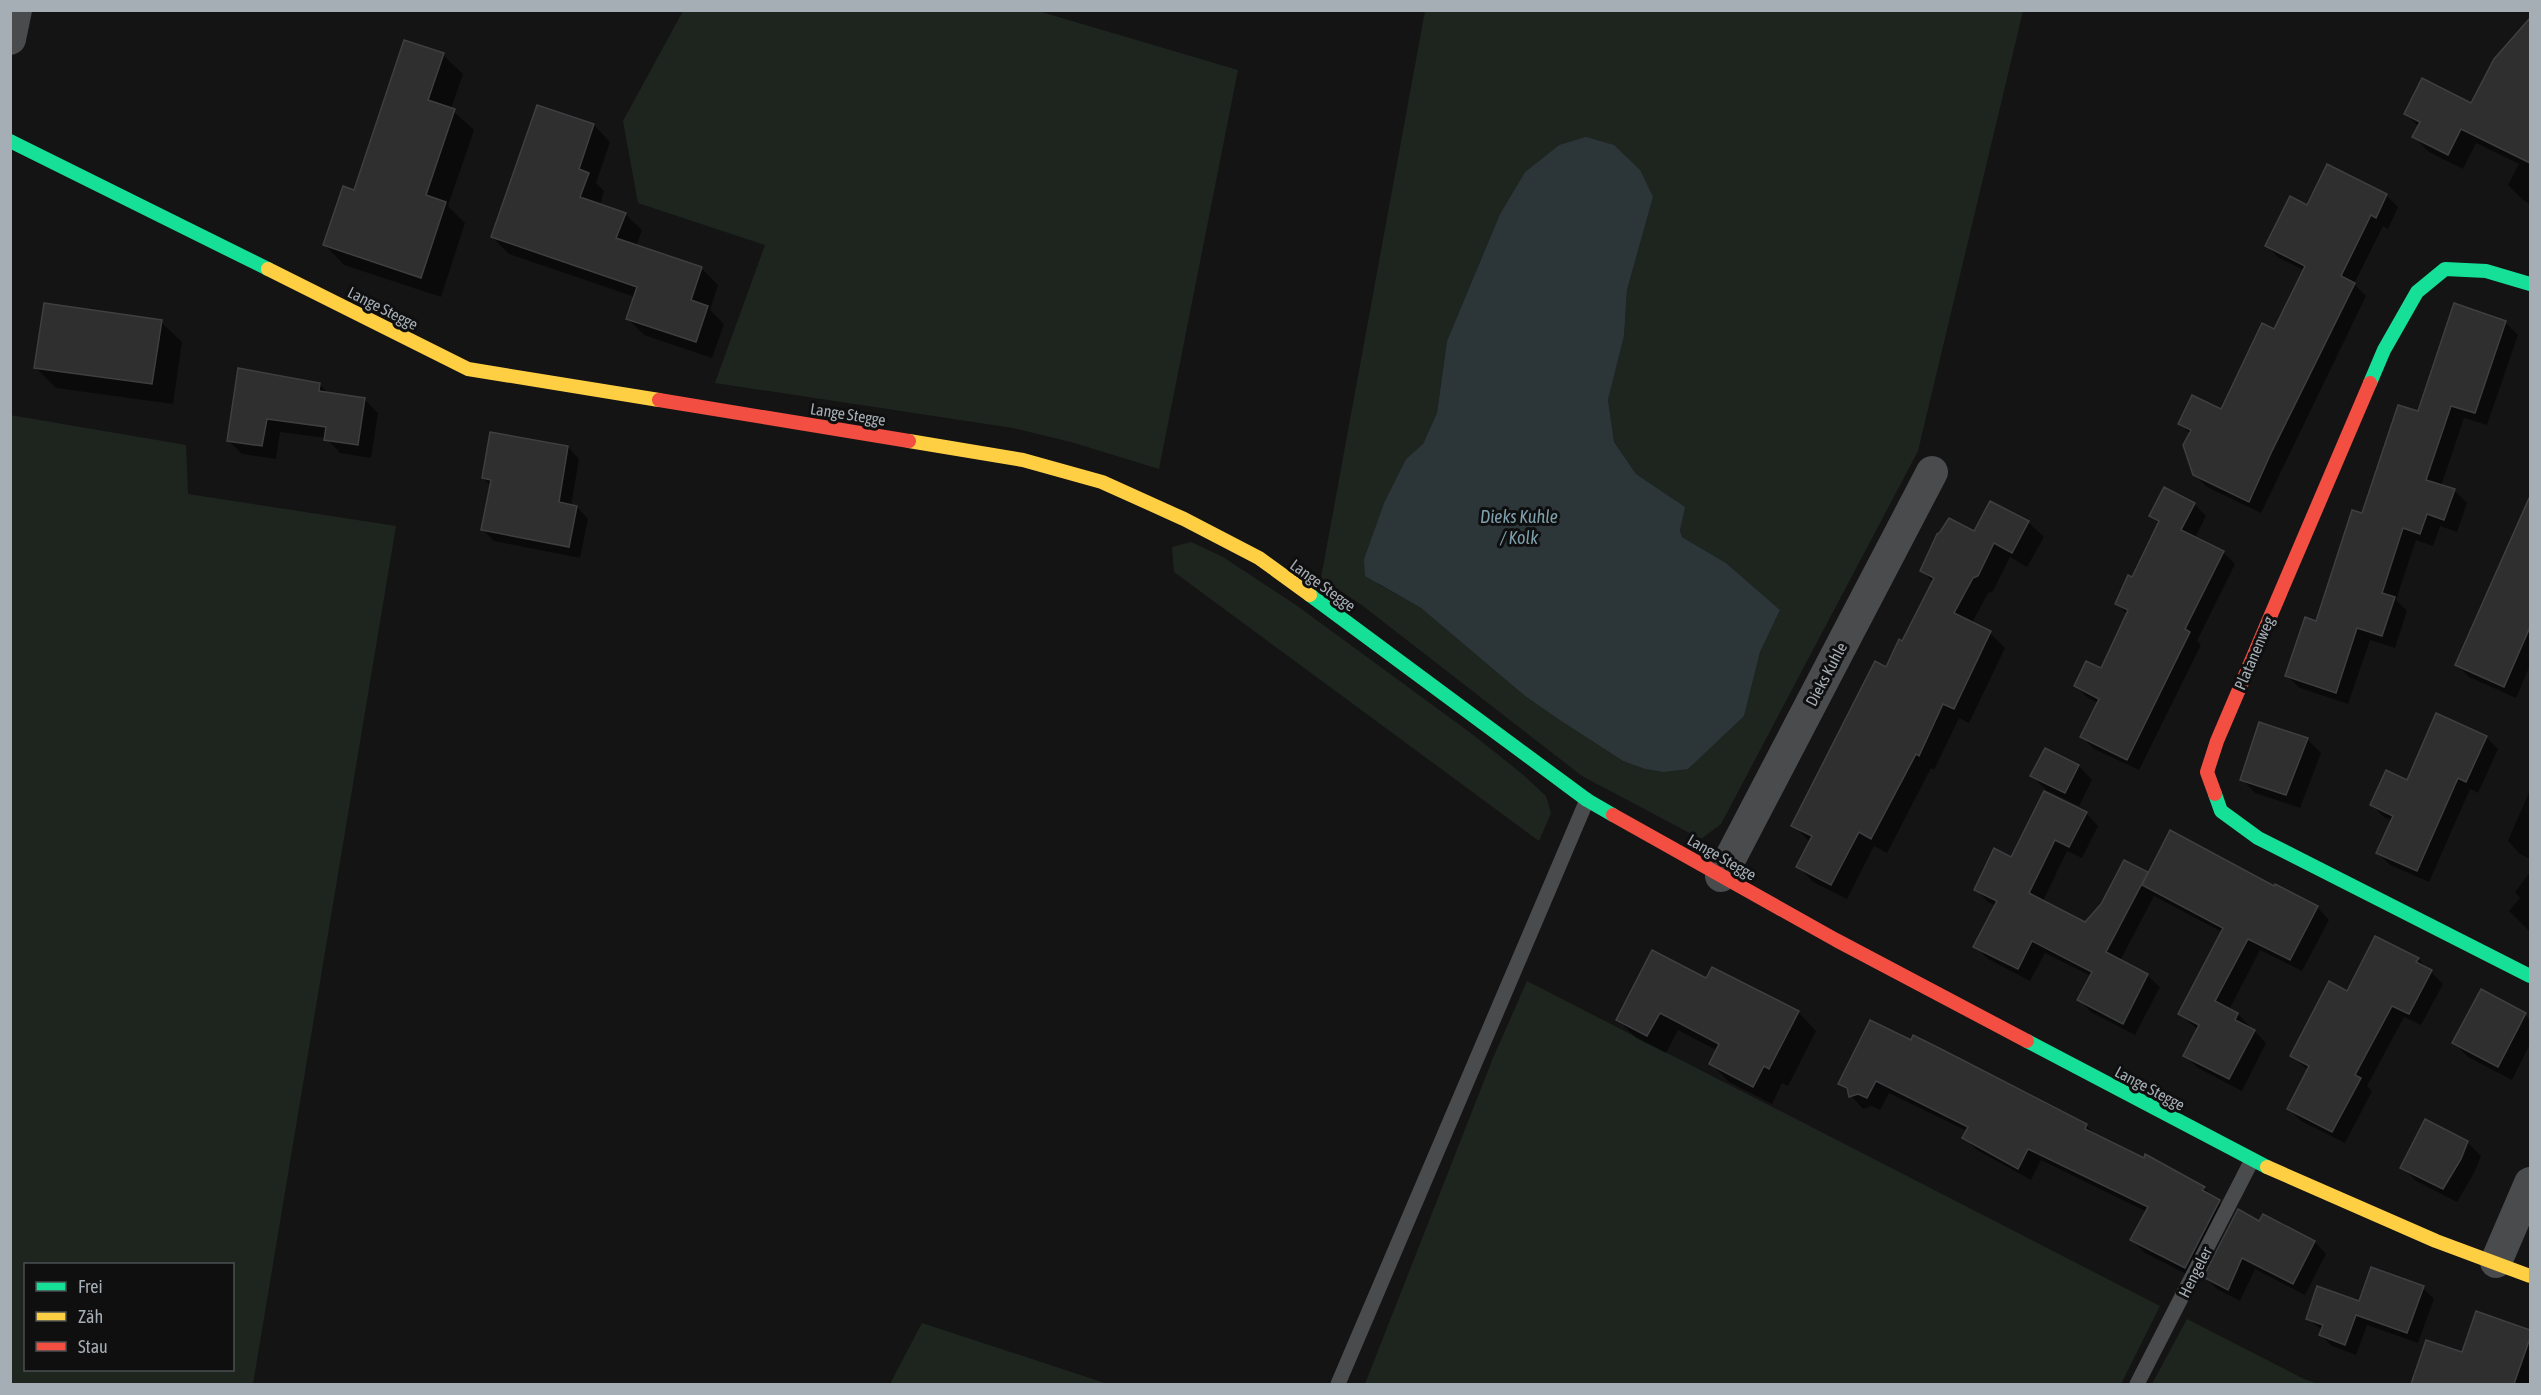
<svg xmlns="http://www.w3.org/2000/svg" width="2541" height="1395" viewBox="0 0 2541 1395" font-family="'Asap Condensed',sans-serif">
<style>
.green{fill:#1e251f;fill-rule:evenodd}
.water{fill:#2c3639}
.shadow{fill:#0007}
.building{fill:#2f2f30;stroke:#3d3f41;stroke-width:1.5}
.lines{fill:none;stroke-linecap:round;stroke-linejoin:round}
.lane{stroke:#494b4d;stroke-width:15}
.street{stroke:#494b4d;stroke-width:32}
.fast{stroke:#16e098;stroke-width:14}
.slow{stroke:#ffcf43;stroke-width:14}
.jam{stroke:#f24e42;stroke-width:14}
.labels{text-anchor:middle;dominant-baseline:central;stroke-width:6;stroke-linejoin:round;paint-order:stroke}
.street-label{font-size:16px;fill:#a6aeb5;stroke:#0f0f10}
.water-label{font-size:18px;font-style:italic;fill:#7fa1ae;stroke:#0f0f10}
</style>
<rect width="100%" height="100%" fill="#141415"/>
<g class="green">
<polygon points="683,11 1038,11 1238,70 1159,469 1071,442 1013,428 715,383 765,245 638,203 623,121"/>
<path d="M1425 11H2023L1918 451 1721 824 1701 839 1582 776 1363 606 1321 578ZM1559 145 1653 197 1627 290 1624 336 1608 400 1614 442 1636 474 1684 507 1680 530 1682 537 1726 563 1780 610 1760 652 1744 716 1663 772 1645 769 1623 761 1525 696 1421 608 1378 584 1364 559 1384 503 1406 459 1423 444 1437 413 1447 341 1500 214 1525 172Z"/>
<path d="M10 415 186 445 188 494 396 526 253 1384H11ZM232 1264V1370H26V1264Z"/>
<polygon points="1191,542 1223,557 1296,605 1472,734 1521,773 1546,796 1551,813 1539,841 1174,572 1172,547"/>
<polygon points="1527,981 2160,1306 2121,1384 1365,1384 1493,1058"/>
<polygon points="2187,1319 2304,1379 2318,1384 2152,1384"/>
<polygon points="922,1323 1108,1384 890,1384"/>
</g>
<polygon class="water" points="1586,137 1614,145 1640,170 1653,197 1627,290 1624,336 1608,400 1614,442 1636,474 1685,507 1680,530 1682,537 1726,563 1780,610 1760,652 1744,716 1688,769 1663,772 1645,769 1623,761 1560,720 1525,696 1421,608 1365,576 1364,559 1384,503 1406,459 1423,444 1437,413 1447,341 1500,214 1525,172 1559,145"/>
<g class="shadow">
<polygon points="2530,19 2530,204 2523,200 2508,185 2519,164 2476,143 2463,169 2429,152 2414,137 2419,127 2406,114 2472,105 2495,60"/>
<polygon points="443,55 463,74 451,109 474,130 448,206 465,223 441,297 344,265 325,245 355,192"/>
<polygon points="538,106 594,125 610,142 596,183 604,191 600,205 625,214 642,230 636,247 701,268 718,285 710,310 724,324 712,358 644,335 628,319 635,297 509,254 492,237"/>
<polygon points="2386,195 2398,207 2388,229 2383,226 2354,284 2366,296 2261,513 2207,487 2194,474 2190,434 2180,423 2221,411 2275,331 2304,270 2279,258 2267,246 2307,207"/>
<polygon points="161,322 182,342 173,404 56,388 35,367"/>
<polygon points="2505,322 2518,335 2487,425 2464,418 2441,486 2454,490 2467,503 2457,532 2440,526 2433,546 2416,540 2396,600 2407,611 2395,648 2370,640 2348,704 2300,688 2287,676 2317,622 2363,515 2419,413"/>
<polygon points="319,384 329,394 364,399 378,413 371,458 340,453 326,438 280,432 276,459 242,454 228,440"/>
<polygon points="568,447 579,459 571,506 577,507 588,519 580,558 494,541 482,529 491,486 483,478"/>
<polygon points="2194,504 2206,516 2195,538 2223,552 2235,564 2197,641 2201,645 2139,770 2094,749 2082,737 2098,703 2088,698 2076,686 2101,670 2128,615 2116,603 2133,579 2159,524 2151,516"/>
<polygon points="2527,507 2530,509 2530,665 2516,698 2469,677 2457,665"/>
<polygon points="2028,522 2044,537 2027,567 2010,557 1993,591 1988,593 1972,623 1990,633 2005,648 1969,723 1959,718 1934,770 1931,768 1887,853 1874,846 1847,899 1813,882 1798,866 1810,842 1793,825 1903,642 1933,582 1922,571 1975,533"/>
<polygon points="2486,737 2498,749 2478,793 2470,789 2429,882 2390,865 2378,853 2392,821 2384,817 2372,805 2407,781"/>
<polygon points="2307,739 2321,753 2300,808 2255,793 2242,779"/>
<polygon points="2046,750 2079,766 2092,780 2079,806 2046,790 2032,776"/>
<polygon points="2530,790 2530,859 2520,854 2508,841"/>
<polygon points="2086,813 2098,826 2082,858 2067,851 2043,901 2086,924 2147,873 2274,888 2317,907 2329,920 2302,971 2260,950 2229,1010 2238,1014 2266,1043 2242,1091 2198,1068 2185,1056 2198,1030 2180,1014 2222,932 2154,896 2120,961 2147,975 2160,987 2135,1035 2091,1012 2079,1000 2091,976 2045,953 2030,981 1988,959 1975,946 1996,906 1988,902 1976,889 2011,859"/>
<polygon points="2530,872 2530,932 2509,911 2520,898 2515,892"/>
<polygon points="2418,959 2443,984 2421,1025 2404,1017 2367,1086 2372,1091 2345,1143 2301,1121 2289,1109 2308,1070 2292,1056"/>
<polygon points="1707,980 1798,1012 1816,1031 1788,1086 1782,1083 1772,1104 1729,1082 1711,1064 1718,1051 1678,1030 1666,1053 1636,1038 1618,1020"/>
<polygon points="2525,1014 2530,1020 2530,1044 2512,1080 2468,1057 2454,1043"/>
<polygon points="1914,1037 2087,1126 2097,1136 2144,1160 2146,1156 2204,1188 2232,1214 2198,1280 2145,1253 2132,1240 2147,1212 2041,1160 2031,1180 1977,1150 1964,1138 1967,1131 1889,1093 1880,1110 1872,1106 1863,1109 1840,1083 1911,1042"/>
<polygon points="2467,1142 2481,1156 2474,1173 2457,1202 2416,1181 2402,1167"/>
<polygon points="2263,1216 2315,1242 2326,1254 2305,1295 2255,1269 2240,1301 2217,1289 2205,1277 2260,1223"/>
<polygon points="2423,1288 2434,1299 2418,1343 2367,1325 2356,1355 2332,1346 2321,1335 2323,1331 2308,1319 2360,1303"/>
<polygon points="2477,1313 2530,1332 2530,1384 2414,1384 2463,1354"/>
</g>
<g class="building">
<polygon points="2530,18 2530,163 2461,129 2448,155 2412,137 2420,122 2404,114 2422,78 2471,103 2494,59"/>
<polygon points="404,40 444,53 428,100 455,109 426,195 446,202 421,278 323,245 343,186 354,190"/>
<polygon points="537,105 594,124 579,169 589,173 580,197 626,213 616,238 702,267 691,300 708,306 696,342 626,319 637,287 491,237"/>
<polygon points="2327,164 2387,194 2376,218 2371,215 2341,276 2355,283 2271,453 2249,502 2193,475 2183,445 2191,430 2178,424 2192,395 2221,409 2262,323 2274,329 2305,266 2265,246 2290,196 2307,205"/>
<polygon points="44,303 162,320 152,384 34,368"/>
<polygon points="2454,303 2506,321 2475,413 2451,406 2426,480 2455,489 2444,520 2427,514 2420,534 2403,528 2382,593 2395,597 2382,636 2357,628 2336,693 2285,676 2305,617 2316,621 2352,510 2362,513 2398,405 2418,411"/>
<polygon points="238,368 320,383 319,391 365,398 358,445 324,440 326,427 267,419 262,446 227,441"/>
<polygon points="490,432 568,446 559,502 577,506 569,547 481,530 491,480 482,478"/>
<polygon points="2164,487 2195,503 2181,530 2224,551 2185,629 2190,632 2127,760 2080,737 2099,699 2074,686 2086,661 2101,668 2128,610 2115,604 2128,575 2132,577 2159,521 2149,516"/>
<polygon points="2530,496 2530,627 2504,687 2455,665"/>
<polygon points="1990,501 2029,521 2012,553 1994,543 1978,576 1973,578 1954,613 1991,631 1954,709 1943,704 1919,756 1916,754 1871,839 1859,832 1831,885 1796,867 1812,836 1791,826 1875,661 1886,667 1899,639 1902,641 1934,578 1920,571 1937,534 1940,532 1949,518 1974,531"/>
<polygon points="2436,713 2487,736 2466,782 2458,778 2417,871 2376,853 2393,816 2370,805 2386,770 2407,780"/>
<polygon points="2259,722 2308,738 2286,795 2240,780"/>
<polygon points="2045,748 2079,765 2065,793 2030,776"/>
<polygon points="2044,791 2087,812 2069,847 2055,840 2029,893 2085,922 2101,904 2124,860 2148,872 2106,952 2148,974 2123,1024 2077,1000 2092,972 2032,941 2018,969 1973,947 1997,901 1974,890 1994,848 2011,857"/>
<polygon points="2170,830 2274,886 2275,884 2318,906 2290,960 2248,939 2215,1001 2238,1013 2235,1020 2255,1030 2229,1079 2183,1056 2199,1025 2178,1014 2223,928 2142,885"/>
<polygon points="2375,936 2419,958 2416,962 2432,970 2409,1014 2392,1006 2355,1075 2361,1078 2332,1132 2287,1109 2309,1066 2290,1056 2329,981 2347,991"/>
<polygon points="1652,950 1706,978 1712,967 1799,1011 1769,1069 1764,1066 1753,1087 1709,1064 1719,1044 1660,1013 1647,1036 1616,1020"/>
<polygon points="2481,989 2526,1013 2498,1067 2452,1043"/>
<polygon points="1870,1020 1911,1040 1913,1035 1943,1050 2087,1124 2085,1129 2144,1158 2145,1154 2205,1187 2202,1190 2220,1200 2185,1268 2130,1240 2148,1207 2028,1149 2018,1169 1962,1138 1968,1127 1876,1081 1867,1098 1858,1094 1849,1097 1847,1088 1838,1084"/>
<polygon points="2425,1119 2468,1141 2461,1159 2443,1189 2400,1168"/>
<polygon points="2238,1209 2259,1221 2263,1214 2315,1241 2293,1284 2242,1258 2228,1290 2203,1277"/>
<polygon points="2371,1267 2424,1286 2407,1333 2356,1315 2345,1345 2319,1335 2323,1325 2306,1319 2317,1286 2359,1301"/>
<polygon points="2476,1311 2530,1330 2530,1338 2514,1384 2411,1384 2426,1340 2462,1352"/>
</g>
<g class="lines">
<g class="lane">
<polyline points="1338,1384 1587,800"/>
<polyline points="2137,1384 2252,1160"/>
</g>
<g class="street">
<polyline points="10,39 16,10"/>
<polyline points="1721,876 1932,472"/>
<polyline points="2496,1262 2530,1183"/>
</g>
<g class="fast">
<polyline points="10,141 268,269"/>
<polyline points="2370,383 2384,350 2417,292 2445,269 2486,271 2530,284"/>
<polyline points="1310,595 1587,800 1613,815"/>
<polyline points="2215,794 2221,811 2258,838 2530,976"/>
<polyline points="2027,1041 2267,1167"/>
</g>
<g class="slow">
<polyline points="268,269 468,369 659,400"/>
<polyline points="909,441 1023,460 1102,482 1184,519 1259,558 1310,595"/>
<polyline points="2267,1167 2436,1241 2530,1276"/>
</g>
<g class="jam">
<polyline points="659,400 909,441"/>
<polyline points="2215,794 2207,772 2217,741 2370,383"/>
<polyline points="1613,815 1836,940 2027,1041"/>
</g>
</g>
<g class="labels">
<g class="street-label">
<text transform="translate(383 308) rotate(27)">Lange Stegge</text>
<text transform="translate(848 414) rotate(9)">Lange Stegge</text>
<text transform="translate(1323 585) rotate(36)">Lange Stegge</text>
<text transform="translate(2254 653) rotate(-67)">Platanenweg</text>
<text transform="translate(1826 674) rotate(-62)">Dieks Kuhle</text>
<text transform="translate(1722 857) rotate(30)">Lange Stegge</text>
<text transform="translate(2150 1088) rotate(28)">Lange Stegge</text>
<text transform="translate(2195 1272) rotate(-63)">Hengeler</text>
</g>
<g class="water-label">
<text x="1519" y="516">Dieks Kuhle<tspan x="1519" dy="21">/ Kolk</tspan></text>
</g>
</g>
<rect width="2541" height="1395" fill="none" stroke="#a6aeb5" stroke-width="24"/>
<rect x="24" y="1263" width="210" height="108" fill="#0f0f10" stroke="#4b4f52" stroke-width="1.5"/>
<rect x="36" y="1282" width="30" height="9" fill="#16e098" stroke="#4b4f52" stroke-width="1.5"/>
<text x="78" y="1293" font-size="18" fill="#a6aeb5">Frei</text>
<rect x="36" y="1312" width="30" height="9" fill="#ffcf43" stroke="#4b4f52" stroke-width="1.5"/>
<text x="78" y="1323" font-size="18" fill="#a6aeb5">Zäh</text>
<rect x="36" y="1342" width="30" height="9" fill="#f24e42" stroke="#4b4f52" stroke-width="1.5"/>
<text x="78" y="1353" font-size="18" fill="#a6aeb5">Stau</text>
</svg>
